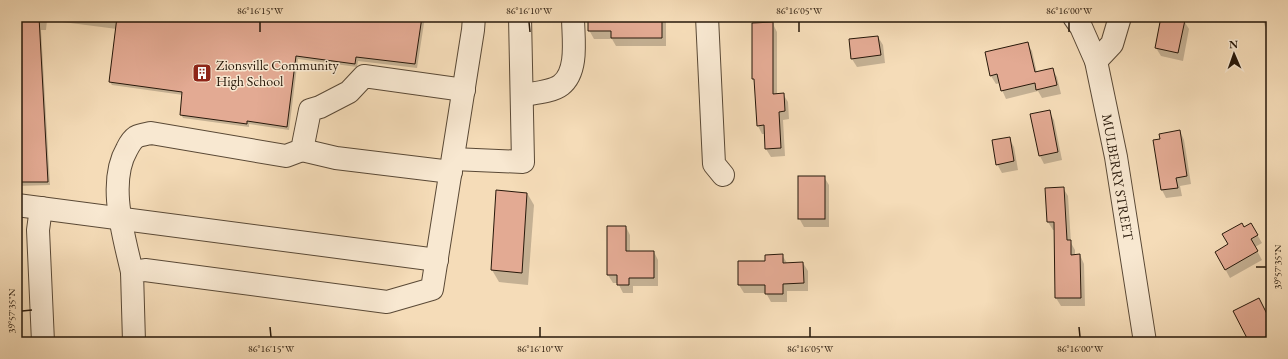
<svg xmlns="http://www.w3.org/2000/svg" width="1288" height="359" viewBox="0 0 1288 359" font-family="'EB Garamond',serif">
<style>
.shadow{fill:#0003}
.building{fill:#e3aa93;stroke:#27180a}
.lines{fill:none;stroke-linecap:round;stroke-linejoin:round}
.minor-casing{stroke:#5a4936;stroke-width:24}
.minor{stroke:#f8e8d1;stroke-width:22}
.ticks{fill:none;stroke:#27180a;stroke-width:1.5}
.labels{text-anchor:middle;dominant-baseline:central;stroke-width:3;stroke-linejoin:round;paint-order:stroke}
.poi-label{font-size:14px;fill:#27180a;stroke:#f8e8d1;text-anchor:start}
.street-label{font-size:14px;fill:#27180a;stroke:#f8e8d1}
.neatline{fill:none;stroke:#27180a;stroke-width:1.5}
.ticks-label{font-size:10px;text-anchor:middle;fill:#27180a}
</style>
<rect width="100%" height="100%" fill="#f5dcb8"/>
<filter id="stains"><feTurbulence type="fractalNoise" baseFrequency=".005" numOctaves="4"/><feColorMatrix values="0 0 0 0 .2 0 0 0 0 .09 0 0 0 0 .02 0 0 0 .5 -.17"/></filter>
<radialGradient id="worn" r=".72"><stop offset=".6" stop-color="#630" stop-opacity="0"/><stop offset="1" stop-color="#630" stop-opacity=".3"/></radialGradient>
<g class="shadow">
<polygon points="17,17 425,17 417,68 358,61 357,67 298,59 289,130 249,124 249,127 183,118 181,114 183,95 112,85 110,82 117,29 47,20 46,30 41,30 50,185 17,186"/>
<polygon points="589,17 666,17 666,46 616,46 612,39 594,39 589,30"/>
<polygon points="753,17 773,17 774,26 777,32 777,94 783,94 788,102 789,119 783,120 785,156 771,157 766,149 765,134 762,134 758,126 755,82 753,78"/>
<polygon points="1162,17 1184,21 1189,29 1183,61 1161,56 1156,48"/>
<polygon points="1262,17 1271,17 1271,45"/>
<polygon points="878,37 883,45 885,63 857,67 852,59"/>
<polygon points="1027,43 1032,51 1037,73 1052,69 1057,77 1061,94 1042,98 1038,91 1006,99 1002,90 1000,83 996,84 991,76"/>
<polygon points="1049,111 1054,120 1062,160 1044,164 1040,156 1031,115"/>
<polygon points="1180,131 1184,140 1191,184 1180,186 1182,196 1166,198 1162,190 1155,141 1161,140"/>
<polygon points="1009,138 1014,147 1018,170 1002,173 997,164"/>
<polygon points="824,177 829,185 829,227 804,227 799,218"/>
<polygon points="1063,188 1068,196 1071,243 1075,250 1075,255 1080,255 1084,264 1085,306 1061,306 1056,298 1055,230 1053,230 1048,222"/>
<polygon points="497,191 527,193 534,205 528,285 499,282 492,270"/>
<polygon points="1251,224 1262,243 1255,247 1262,260 1230,278 1216,252 1229,245"/>
<polygon points="626,227 630,235 630,252 654,252 658,260 658,286 633,286 633,293 623,293 618,283 613,283 608,275"/>
<polygon points="782,255 787,263 803,263 808,271 808,291 787,291 787,302 771,302 766,293 744,293 739,285 739,262 766,262"/>
<polygon points="1271,323 1271,342 1250,342"/>
</g>
<g class="building">
<polygon points="17,17 39,17 48,182 17,182"/>
<polygon points="117,17 422,17 415,64 356,57 355,64 296,56 287,127 247,121 247,124 180,115 182,92 109,82"/>
<polygon points="588,17 662,17 662,38 611,38 611,31 588,31"/>
<polygon points="1161,17 1172,17 1185,20 1178,53 1155,48"/>
<polygon points="773,22 773,94 784,93 785,111 779,112 781,148 765,149 764,125 757,126 754,79 752,79 752,23"/>
<polygon points="878,36 881,55 851,59 849,39"/>
<polygon points="1028,42 1035,72 1053,68 1057,85 1036,90 1035,83 1001,91 997,74 990,76 985,52"/>
<polygon points="1050,110 1058,152 1039,156 1030,114"/>
<polygon points="1180,130 1187,176 1176,178 1178,188 1161,190 1153,140 1160,139 1159,134"/>
<polygon points="1010,137 1014,161 996,165 992,140"/>
<rect x="798" y="176" width="27" height="43"/>
<polygon points="1064,187 1067,240 1071,240 1071,255 1080,254 1081,298 1055,298 1054,222 1047,222 1045,188"/>
<polygon points="496,190 527,193 522,273 491,270"/>
<polygon points="1242,223 1244,227 1251,223 1258,235 1251,239 1258,251 1225,270 1215,252 1228,244 1222,234"/>
<polygon points="607,226 626,226 626,251 654,251 654,278 629,278 629,285 617,285 617,275 607,275"/>
<polygon points="783,254 783,263 803,262 804,283 783,284 783,294 765,294 765,285 738,285 738,261 765,261 765,255"/>
<polygon points="1259,298 1271,322 1271,334 1256,342 1249,342 1233,311"/>
</g>
<g class="lines">
<defs>
<g id="minor">
<polyline points="707,17 714,164 723,175"/>
<polyline points="1074,17 1081,27 1096,61 1116,157 1145,342"/>
<polyline points="1096,61 1112,44 1120,17"/>
<path d="M523 95C534 93 552 92 561 85 579 71 573 37 573 17"/>
<polyline points="302,150 336,158 451,172"/>
<polyline points="453,159 523,162 520,17"/>
<polyline points="17,205 437,260"/>
<polyline points="41,208 38,230 43,342"/>
<path d="M132 272C124 236 107 183 127 149 129 145 133 139 136 137 140 135 147 134 151 133L286 156 302 150 310 110 320 107 349 92 364 76 464 90"/>
<polyline points="134,342 132,272 145,270 387,302 432,289 473,30 474,17"/>
</g>
</defs>
<use href="#minor" class="minor-casing"/>
<use href="#minor" class="minor"/>
</g>
<path class="ticks" d="M260 22V32M529 22 530 32M799 22V32M1069 22V32M1256 267H1266M22 311 32 310M270 327 271 337M540 327V337M810 327V337M1079 327 1080 337"/>
<defs>
<symbol id="building-square" viewBox="-11 -11 22 22"><rect x="-9" y="-9" width="18" height="18" rx="4" fill="#8f2418" stroke="#f8e8d1"/><path d="M-4-6H4V6H1V3H-1V6H-4ZM-2.5-4.3h1.7v1.8h-1.7ZM.8-4.3h1.7v1.8H.8ZM-2.5-1h1.7V.8h-1.7ZM.8-1h1.7V.8H.8Z" fill="#fff"/></symbol>
</defs>
<g fill-rule="evenodd">
<use href="#building-square" x="191" y="62" width="22" height="22"/>
</g>
<g class="labels">
<g class="poi-label">
<text x="216" y="65">Zionsville Community<tspan x="216" dy="16">High School</tspan></text>
</g>
<g class="street-label">
<text transform="translate(1118 177) rotate(80)">MULBERRY STREET</text>
</g>
</g>
<rect width="1288" height="359" fill="none" stroke="#f5dcb8" stroke-width="44"/>
<g transform="translate(1234 54) rotate(358)" stroke="#f8e8d1" stroke-width="3" paint-order="stroke">
<path d="M0-3L7 15L0 10L-7 15Z" fill="#27180a"/>
<text y="-6" font-size="11" font-weight="bold" text-anchor="middle" fill="#27180a">N</text>
</g>
<rect x="22" y="22" width="1244" height="315" class="neatline"/>
<g class="ticks-label">
<text x="260" y="14">86°16'15"W</text>
<text x="529" y="14">86°16'10"W</text>
<text x="799" y="14">86°16'05"W</text>
<text x="1069" y="14">86°16'00"W</text>
<text transform="translate(1277 267) rotate(-90)" y="4">39°57'35"N</text>
<text transform="translate(11 311) rotate(-90)" y="4">39°57'35"N</text>
<text x="271" y="352">86°16'15"W</text>
<text x="540" y="352">86°16'10"W</text>
<text x="810" y="352">86°16'05"W</text>
<text x="1080" y="352">86°16'00"W</text>
</g>
<rect width="100%" height="100%" filter="url(#stains)"/>
<rect width="100%" height="100%" fill="url(#worn)"/>
</svg>
